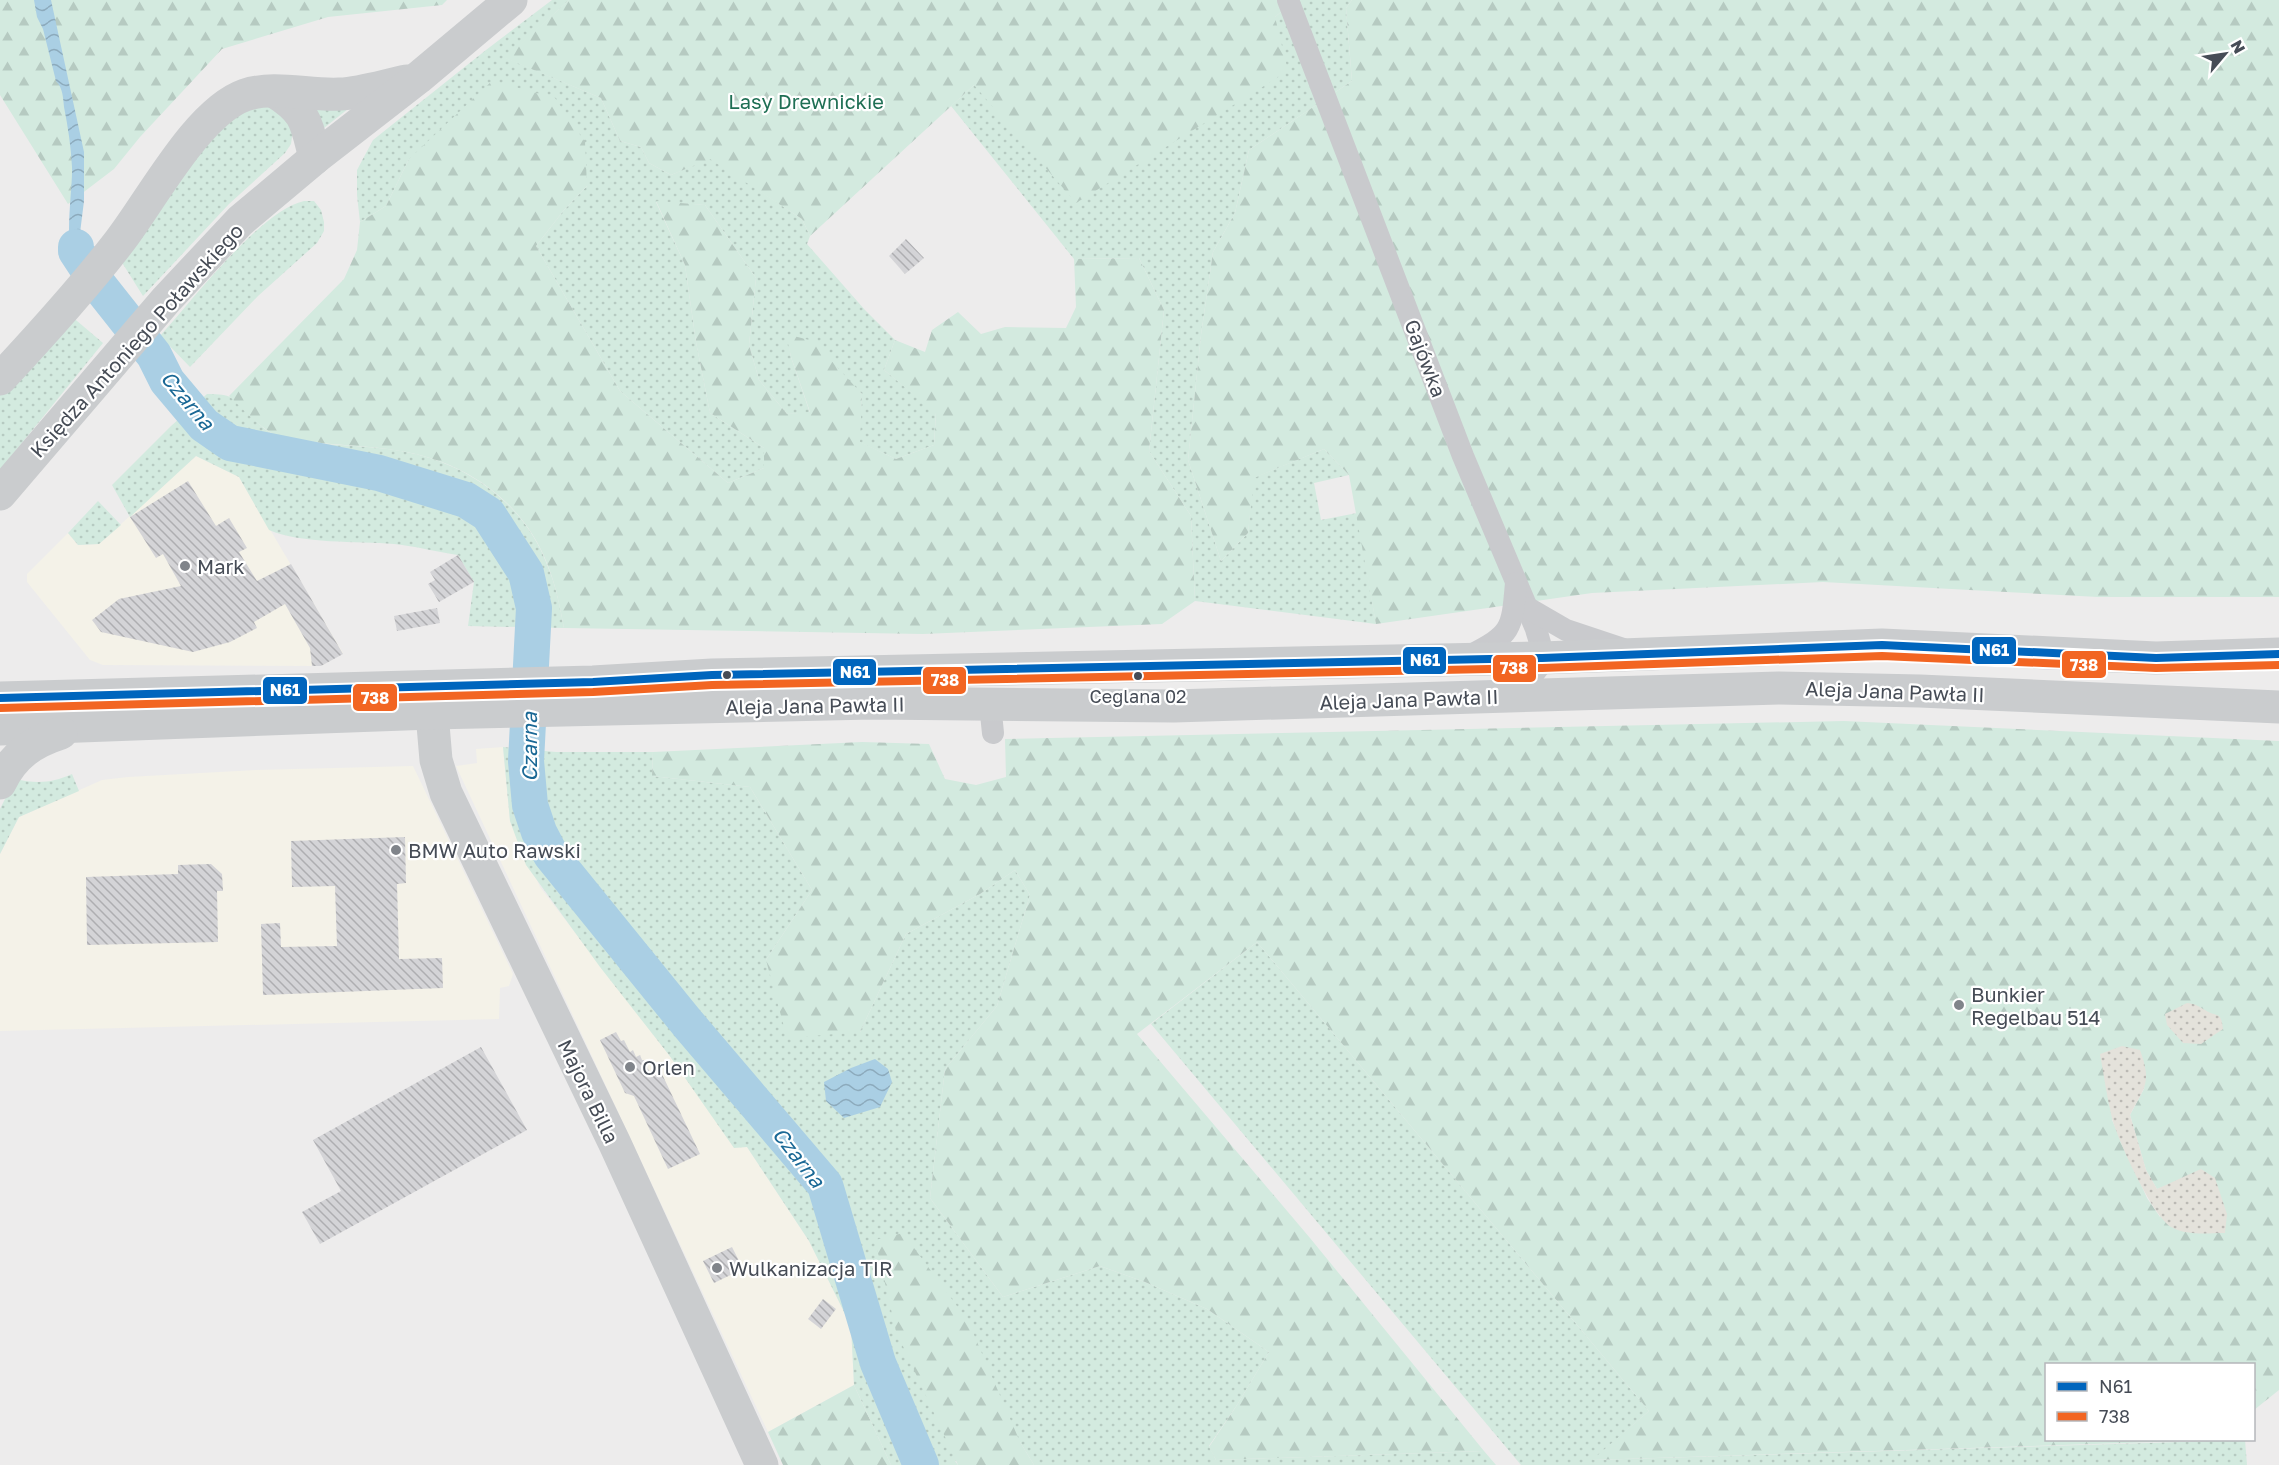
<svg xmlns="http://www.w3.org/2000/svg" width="2279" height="1465" viewBox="0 0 2279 1465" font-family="'Golos Text',sans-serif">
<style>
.commercial{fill:#f4f2e8}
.grass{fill:url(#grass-dots)}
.forest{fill:url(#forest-firs);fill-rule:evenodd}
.sand{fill:url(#sand-dots)}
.water{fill:url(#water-waves)}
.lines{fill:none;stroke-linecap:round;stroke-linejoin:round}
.river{stroke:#aacfe4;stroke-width:36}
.building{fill:url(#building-back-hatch)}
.street{stroke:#c9cacd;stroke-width:22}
.secondary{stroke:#caccce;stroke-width:33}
.bus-1-casing{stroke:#fff;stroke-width:12}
.bus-2-casing{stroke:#fff;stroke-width:12}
.bus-1{stroke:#0065bd;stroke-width:8}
.bus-2{stroke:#f26522;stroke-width:8}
.poi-dot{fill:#80848a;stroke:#fff;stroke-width:2}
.bus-dot{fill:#464c56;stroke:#fff;stroke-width:2}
.labels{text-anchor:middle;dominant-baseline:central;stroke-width:4.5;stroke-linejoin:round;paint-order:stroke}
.bus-label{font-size:18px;fill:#464c56;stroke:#fff}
.park-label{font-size:20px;fill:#1f6f54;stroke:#fff}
.street-label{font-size:20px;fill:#464c56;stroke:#fff}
.poi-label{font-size:20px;fill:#464c56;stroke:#fff;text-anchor:start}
.water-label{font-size:21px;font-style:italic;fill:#1a6895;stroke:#fff}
.line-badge{stroke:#fff;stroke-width:2}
.badge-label{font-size:16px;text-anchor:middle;font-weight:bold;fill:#fff}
</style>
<defs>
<pattern id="grass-dots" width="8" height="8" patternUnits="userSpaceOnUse" patternTransform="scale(1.5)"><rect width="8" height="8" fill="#d3eadf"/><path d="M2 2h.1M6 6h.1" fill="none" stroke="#b6cac1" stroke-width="1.8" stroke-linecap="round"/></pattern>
<pattern id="forest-firs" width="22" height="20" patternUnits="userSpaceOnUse" patternTransform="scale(1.5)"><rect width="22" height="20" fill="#d3eadf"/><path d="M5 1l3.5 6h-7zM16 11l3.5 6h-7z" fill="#b6cac1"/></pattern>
<pattern id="sand-dots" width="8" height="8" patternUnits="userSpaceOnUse" patternTransform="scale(1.5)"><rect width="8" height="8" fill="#e4e2db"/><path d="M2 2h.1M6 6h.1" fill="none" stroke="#bbb9b4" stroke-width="1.8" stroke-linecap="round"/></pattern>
<pattern id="water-waves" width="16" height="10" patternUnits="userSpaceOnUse" patternTransform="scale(1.5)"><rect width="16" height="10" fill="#aacfe4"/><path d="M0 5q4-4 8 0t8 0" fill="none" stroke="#8caabc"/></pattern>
<pattern id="building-back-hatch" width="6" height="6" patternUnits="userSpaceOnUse" patternTransform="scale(1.5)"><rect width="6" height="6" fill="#d4d4d7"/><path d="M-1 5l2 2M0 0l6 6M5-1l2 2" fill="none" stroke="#aeaeb1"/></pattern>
</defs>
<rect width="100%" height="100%" fill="#edecec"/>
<g class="commercial">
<polygon points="196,456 239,477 343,653 321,666 103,665 90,660 27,582 27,574 68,533 78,545 99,544"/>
<polygon points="503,747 510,821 540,887 669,1055 747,1147 809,1241 851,1326 854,1385 768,1432 456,766 477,763 476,749"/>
<polygon points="413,766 513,974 509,986 500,988 499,1019 0,1031 0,854 19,817 102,780 128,777 256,770"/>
</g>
<g class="grass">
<polygon points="552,0 569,0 506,58 601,98 620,141 641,147 649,163 671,175 710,158 802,219 810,236 807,244 865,310 895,340 884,370 936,412 934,445 896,459 859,442 862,394 787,334 791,357 810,413 787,414 759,380 749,345 756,278 705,205 656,202 685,265 696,342 710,413 764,448 764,468 728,483 620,391 536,246 564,210 587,186 409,159 386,206 360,222 357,195 357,170 373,140 486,50"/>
<polygon points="1295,0 1352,0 1346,8 1352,81 1249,150 1235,213 1213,252 1201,335 1188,460 1221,561 1248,533 1253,478 1324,449 1349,475 1314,483 1321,520 1357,513 1376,624 1195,601 1191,516 1149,451 1164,310 1139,258 1074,259 951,106 974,85 1275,17"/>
<polygon points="358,101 324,128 310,103"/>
<polygon points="269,105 282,113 293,130 291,144 285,153 229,204 143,296 121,261 211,134 242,109"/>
<path d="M304 201H314L321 210 324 222V231L317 243 258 296 190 367 160 336C192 301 260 211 304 201Z"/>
<polygon points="70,315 103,343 0,470 0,393"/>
<path d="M207 394C214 394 224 394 230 397 247 407 259 431 279 436 319 447 361 444 401 451 466 462 525 503 548 567 556 586 560 607 564 628L468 626 474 582 458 555C437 552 415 546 394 544 357 541 301 544 269 530L239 477 196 456 130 517 112 485 171 426Z"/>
<polygon points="98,501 121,525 99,544 78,545 68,533"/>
<polygon points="503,747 556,752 653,752 652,776 750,787 812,890 766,960 860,1032 906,934 980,894 1015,870 1030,895 997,1006 945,1069 930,1198 1003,1297 1100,1266 1145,1282 1207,1309 1269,1352 1237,1405 1209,1446 1216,1460 1484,1451 1496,1465 1034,1465 1020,1442 955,1461 958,1465 891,1465 854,1385 851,1326 809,1241 747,1147 734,1148 669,1055 600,967 526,865 510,821"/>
<path d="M72 774 79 791 19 817 0 854V809L15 779C37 784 52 783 72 774Z"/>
<polygon points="1257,942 1649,1411 1593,1460 2245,1440 2247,1465 1521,1465 1151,1024"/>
</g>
<g class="forest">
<polygon points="0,0 447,0 442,5 328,17 222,49 140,137 114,169 68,204 0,95"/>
<polygon points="569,0 1295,0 1275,17 1288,71 1076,203 974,85 810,236 802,219 710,159 671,175 649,163 641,147 620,141 601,98 505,58"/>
<polygon points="1352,0 2279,0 2279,597 2098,597 1823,582 1592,593 1376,624 1349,475 1324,449 1254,478 1248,533 1221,561 1188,460 1201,335 1213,252 1235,213 1249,150 1352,81 1346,8"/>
<path d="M492 81 555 98 585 142 587 186 564 210 536 246 620 391 728 483 764 468V448L710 413 696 342 685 265 656 201 705 205 756 278 749 345 759 380 787 414 810 412 791 357 786 334 813 341 862 394 860 442 896 459 934 445 936 413 884 370 895 340 925 352 932 330 958 312 981 334 1005 327 1066 328 1076 307 1074 259 1139 258 1164 310 1149 451 1191 516 1195 601 1162 624 923 634 564 628C560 607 556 586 548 566 525 503 466 461 400 451 367 445 334 446 301 440 293 439 285 438 278 436 263 431 241 407 229 396L344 279 357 250 360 222 386 206 409 159Z"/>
<path d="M1844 721 2279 741V1390L2254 1410V1364H2046V1440H2218L1592 1460 1649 1411 1257 942 1137 1034 1310 1238 1484 1451 1216 1460 1209 1447 1237 1405 1269 1352 1207 1309 1145 1282 1100 1266 1003 1297 930 1198 945 1069 997 1006 1030 895 1015 870 980 894 906 934 860 1032 787 1038 766 960 812 890 750 787 652 776 653 752 862 742 929 744 945 779 976 785 1006 777 1005 739ZM2145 1087 2130 1115 2146 1170 2157 1189 2173 1183 2160 1217 2147 1198 2112 1120Z"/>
<polygon points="903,1233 968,1321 1020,1442 1034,1465 958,1465 896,1331 875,1240"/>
<polygon points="854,1385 891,1465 783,1465 768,1432"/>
</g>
<g class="sand">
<path d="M2187 1003C2197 1004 2197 1006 2205 1010 2217 1018 2221 1010 2223 1029L2201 1044 2183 1043 2167 1025 2165 1014Z"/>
<path d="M2122 1046 2140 1050C2152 1083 2145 1086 2130 1115L2146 1170 2157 1189 2201 1169 2215 1178 2227 1214 2225 1233C2208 1233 2187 1236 2171 1227 2152 1215 2118 1141 2112 1118 2107 1098 2104 1076 2100 1054Z"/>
</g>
<g class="water">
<path d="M34 0H51L84 152V201L80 233 85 256 77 267C62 250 73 190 72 167 71 147 68 127 64 107 63 98 63 88 56 81L43 29 37 17Z"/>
<polygon points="875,1059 888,1069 892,1082 880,1107 844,1118 826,1101 824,1082 851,1068"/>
</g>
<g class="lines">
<polyline class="river" points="76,247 76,251 97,283 154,355 167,381 204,425 230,443 379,473 466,500 488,514 526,573 534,608 526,761 530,805 539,832 551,855 688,1024 825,1185 878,1363 921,1465"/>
</g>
<g class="building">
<polygon points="906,239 924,258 905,274 889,256"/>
<polygon points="188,481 216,526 229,518 247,548 239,552 257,581 291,564 343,654 321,666 312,666 310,648 285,604 254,622 257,628 230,642 193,652 101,632 92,620 119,599 181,586 163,554 156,558 130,517"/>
<polygon points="458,555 474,582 439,602 428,584 435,580 430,572"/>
<polygon points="437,608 440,623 397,631 394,616"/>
<polygon points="405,837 406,883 397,884 399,959 442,958 443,988 263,995 261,924 280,923 281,947 337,946 335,886 292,887 291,841"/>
<polygon points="211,864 222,874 223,891 217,891 218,942 87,945 86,877 178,874 178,865"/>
<polygon points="616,1032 621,1041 624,1040 630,1052 633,1050 636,1057 640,1055 642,1060 644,1060 652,1077 661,1072 700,1154 668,1169 634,1096 625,1093 600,1040"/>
<polygon points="481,1047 527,1130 320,1244 302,1212 341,1191 313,1140"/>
<polygon points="732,1247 743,1269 714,1283 703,1261"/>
<polygon points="823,1299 836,1309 821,1329 808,1319"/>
</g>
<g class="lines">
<g class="street">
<path d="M1288 0 1463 456 1536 629C1538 637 1543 649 1542 658 1540 674 1517 688 1504 694"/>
<polyline points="1528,608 1566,630 1623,649"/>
<path d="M1469 656C1512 634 1512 630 1516 583"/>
<polyline points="990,704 993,733"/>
</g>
<g class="secondary">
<path d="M275 92C307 112 306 123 315 158"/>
<path d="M0 379C41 335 82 290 119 242 151 201 197 112 245 95 275 85 310 96 340 94 362 93 386 85 407 81"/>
<polyline points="0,494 166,300 240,221 315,158 418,78 511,0"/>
<polyline points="0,698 593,682 712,675 1542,658 1882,645 2156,658 2279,654"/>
<polyline points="432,713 436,760 446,793 615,1144 762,1465"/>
<polyline points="0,729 432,713 872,703 1174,706 1779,688 1920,691 2279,707"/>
<path d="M0 783C13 755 33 742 61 733"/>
</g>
<defs>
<polyline id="bus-1" points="0,698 593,682 712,675 1542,658 1882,645 2156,658 2279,654"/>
<polyline id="bus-2" points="0,708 593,692 712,685 1542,668 1882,656 2156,668 2279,665"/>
</defs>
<use href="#bus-1" class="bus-1-casing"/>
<use href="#bus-2" class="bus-2-casing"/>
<use href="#bus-1" class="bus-1"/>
<use href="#bus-2" class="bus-2"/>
</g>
<g class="poi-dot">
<circle cx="185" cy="566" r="6"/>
<circle cx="396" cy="850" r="6"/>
<circle cx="1959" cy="1005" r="6"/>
<circle cx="630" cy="1067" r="6"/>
<circle cx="717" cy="1268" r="6"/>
</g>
<g class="bus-dot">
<circle cx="727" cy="675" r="5"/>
<circle cx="1138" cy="676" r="5"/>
</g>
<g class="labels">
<g class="bus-label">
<text x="1138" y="696">Ceglana 02</text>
</g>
<g class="park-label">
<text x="806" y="101">Lasy Drewnickie</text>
</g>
<g class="street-label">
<text transform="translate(136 340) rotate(-48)">Księdza Antoniego Poławskiego</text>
<text transform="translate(1426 358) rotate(69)">Gajówka</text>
<text transform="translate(1895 691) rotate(2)">Aleja Jana Pawła II</text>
<text transform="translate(1409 699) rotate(-2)">Aleja Jana Pawła II</text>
<text transform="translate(815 705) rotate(-1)">Aleja Jana Pawła II</text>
<text transform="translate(589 1091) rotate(64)">Majora Billa</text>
</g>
<g class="poi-label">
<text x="197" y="566">Mark</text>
<text x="408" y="850">BMW Auto Rawski</text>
<text x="1971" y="994">Bunkier<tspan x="1971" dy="23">Regelbau 514</tspan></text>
<text x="642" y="1067">Orlen</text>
<text x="729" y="1268">Wulkanizacja TIR</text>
</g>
<g class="water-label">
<text transform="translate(188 400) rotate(50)">Czarna</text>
<text transform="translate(529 747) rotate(-90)">Czarna</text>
<text transform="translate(799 1157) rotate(52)">Czarna</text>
</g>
</g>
<g class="line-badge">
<rect x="1971" y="636" width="46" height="29" rx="6" fill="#0065bd"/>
<rect x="1402" y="646" width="45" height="29" rx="6" fill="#0065bd"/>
<rect x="2061" y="650" width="46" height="29" rx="6" fill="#f26522"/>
<rect x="1492" y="654" width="45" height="29" rx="6" fill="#f26522"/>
<rect x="832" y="658" width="45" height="28" rx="6" fill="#0065bd"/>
<rect x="922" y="666" width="45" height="29" rx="6" fill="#f26522"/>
<rect x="262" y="676" width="46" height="29" rx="6" fill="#0065bd"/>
<rect x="352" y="683" width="46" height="29" rx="6" fill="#f26522"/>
</g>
<g class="badge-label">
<text x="1994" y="656">N61</text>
<text x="1425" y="666">N61</text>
<text x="2084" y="671">738</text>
<text x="1514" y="674">738</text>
<text x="855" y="678">N61</text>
<text x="945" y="686">738</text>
<text x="285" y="696">N61</text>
<text x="375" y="704">738</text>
</g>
<rect x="2045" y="1363" width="210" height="78" fill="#ffffff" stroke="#b5b7bb" stroke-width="1.5"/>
<rect x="2057" y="1382" width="30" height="9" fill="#0065bd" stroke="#b5b7bb" stroke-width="1.5"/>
<text x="2099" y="1393" font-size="18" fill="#464c56">N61</text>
<rect x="2057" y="1412" width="30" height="9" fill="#f26522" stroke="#b5b7bb" stroke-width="1.5"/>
<text x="2099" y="1423" font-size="18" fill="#464c56">738</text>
<g transform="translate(2225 54) rotate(61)" stroke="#ffffff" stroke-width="4.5" paint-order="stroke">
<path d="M0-4.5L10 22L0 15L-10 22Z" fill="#464c56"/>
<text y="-9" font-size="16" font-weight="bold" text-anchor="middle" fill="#464c56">N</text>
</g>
</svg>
